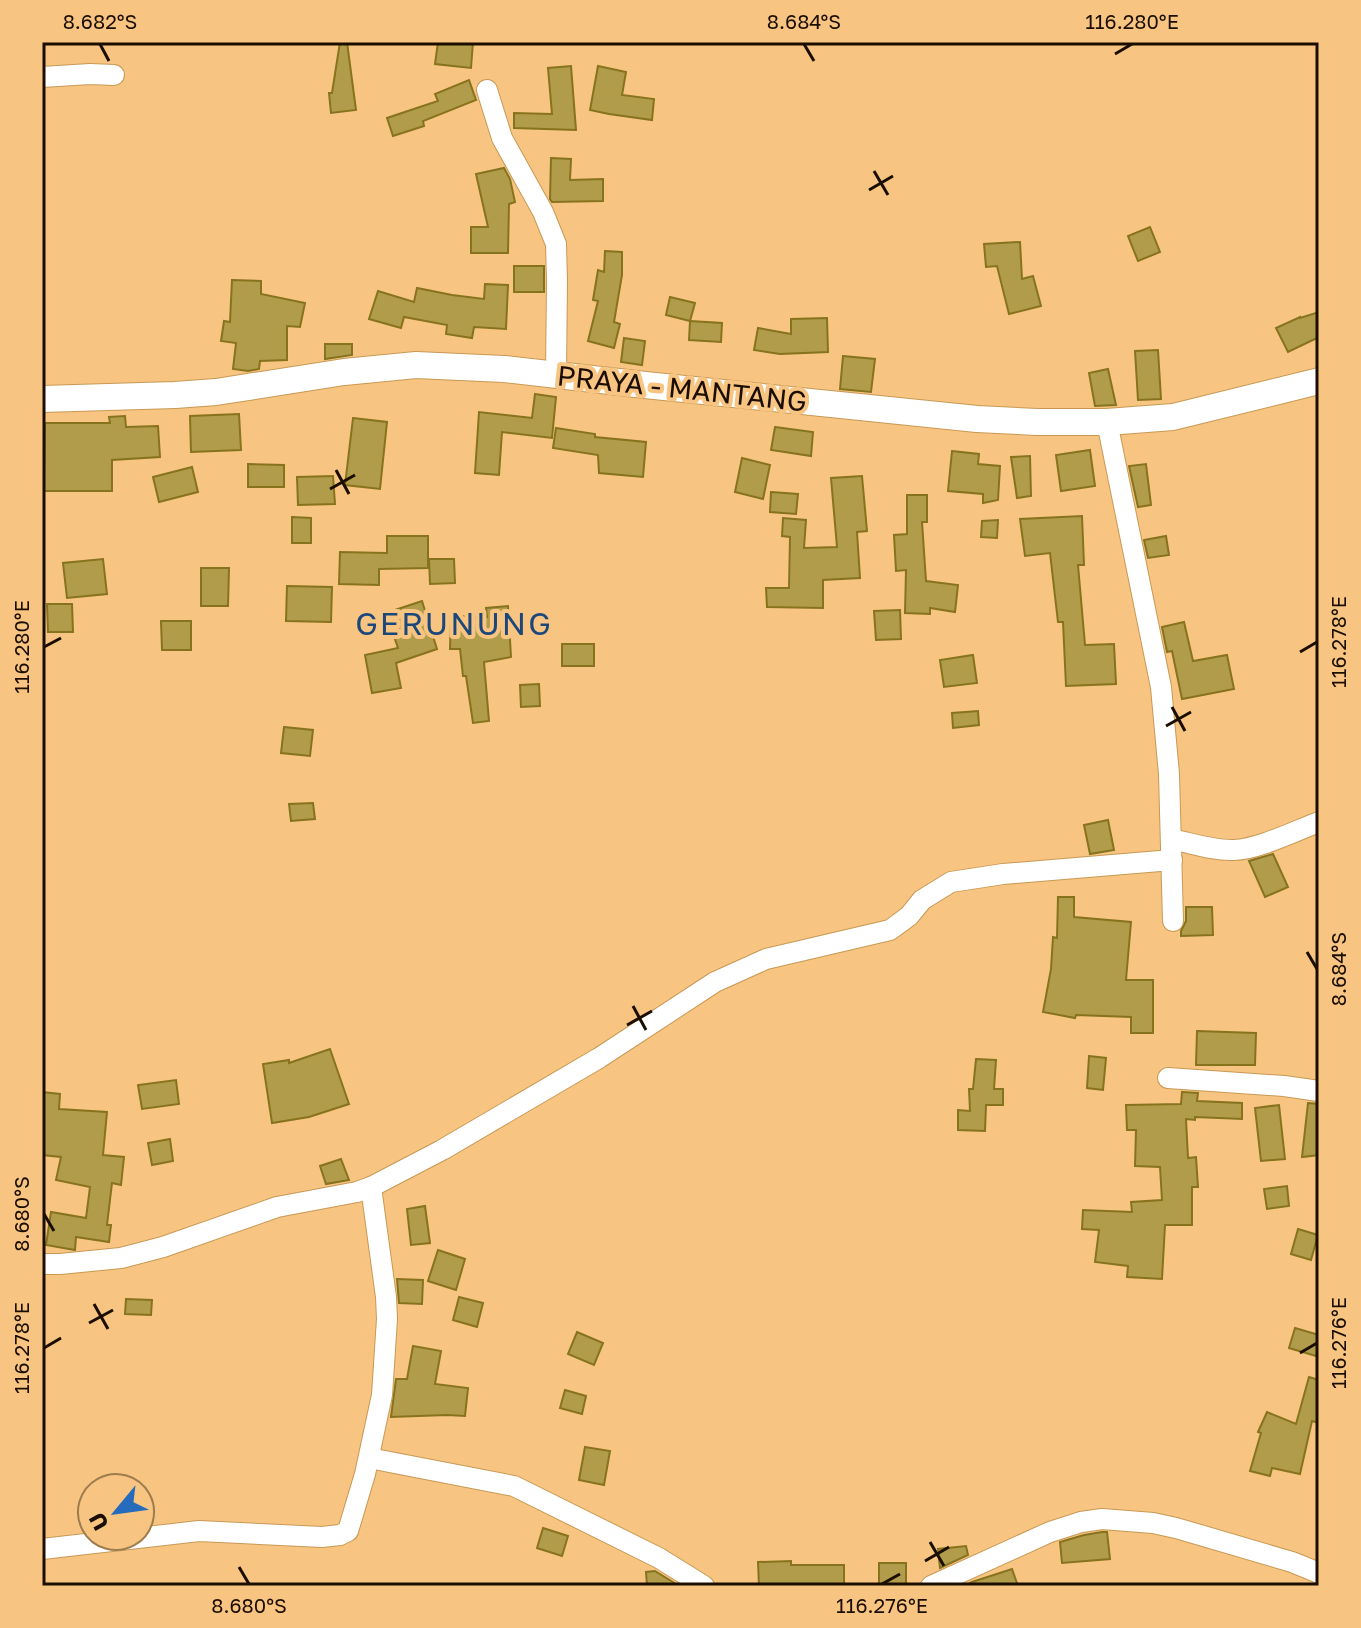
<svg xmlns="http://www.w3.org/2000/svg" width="1361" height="1628" viewBox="0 0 1361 1628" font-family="'Golos Text',sans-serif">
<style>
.building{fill:#b19c4c;stroke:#87731e;stroke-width:2}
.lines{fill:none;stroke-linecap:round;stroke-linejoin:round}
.minor-casing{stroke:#c89955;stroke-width:22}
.major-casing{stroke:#c89955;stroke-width:28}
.minor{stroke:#fff;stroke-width:20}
.major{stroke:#fff;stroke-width:26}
.ticks{fill:none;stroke:#1b0e00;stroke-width:3}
.labels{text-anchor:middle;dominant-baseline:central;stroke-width:8;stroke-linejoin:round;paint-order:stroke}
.street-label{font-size:28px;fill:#1b0e00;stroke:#f7c581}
.quarter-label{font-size:32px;letter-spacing:2px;fill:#1c477b;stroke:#f7c581}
.neatline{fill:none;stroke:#1b0e00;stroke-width:3}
.ticks-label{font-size:20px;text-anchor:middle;fill:#1b0e00}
</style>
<rect width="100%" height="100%" fill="#f7c581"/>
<g class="building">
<polygon points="340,42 347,42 356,110 331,113 329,93 332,93"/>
<polygon points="438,42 473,42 471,68 435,64"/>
<polygon points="571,66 576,130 514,128 514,113 552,114 548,68"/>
<polygon points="598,66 626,72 622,95 654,99 652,120 609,114 590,110"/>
<polygon points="469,80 476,100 423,121 424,126 393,136 387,118 438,101 435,94"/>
<polygon points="551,158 571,159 570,180 603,179 603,201 552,202 550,199"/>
<polygon points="504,168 510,179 515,202 509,204 508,253 471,253 471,227 488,227 476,174"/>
<polygon points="1150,227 1160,252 1138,261 1128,236"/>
<polygon points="1020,242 1022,279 1033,276 1041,306 1009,314 997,266 986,267 984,244"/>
<polygon points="605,251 622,252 622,275 614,322 620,324 614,348 588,341 598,301 593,300 598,270 604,272"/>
<rect x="514" y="266" width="30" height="26"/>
<polygon points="232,280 261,281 261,294 305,303 300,327 287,326 287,360 260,361 259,369 248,371 233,369 236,343 221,341 224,321 230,322"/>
<polygon points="485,284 508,285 506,329 474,327 472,338 446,334 447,325 404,317 401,328 369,319 378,291 414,302 417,288 452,295 484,299"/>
<polygon points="670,297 695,303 690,321 666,315"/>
<polygon points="1319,312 1319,337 1288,352 1276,328 1300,317 1300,318"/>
<polygon points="827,318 828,352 780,354 754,350 758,328 791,334 791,319"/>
<polygon points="690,321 722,323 721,342 689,340"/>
<polygon points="624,338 645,341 642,365 621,362"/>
<polygon points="325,344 352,344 352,355 325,359"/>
<polygon points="1158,350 1161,399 1138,400 1135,351"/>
<polygon points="843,356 875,359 871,392 840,389"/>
<polygon points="1108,369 1116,405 1095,406 1089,373"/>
<polygon points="535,394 556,397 552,438 502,432 499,475 475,473 479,412 532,418"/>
<polygon points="239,414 241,450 191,452 190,416"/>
<polygon points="125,416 126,427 158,426 160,457 112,460 112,491 44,491 45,423 110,423 109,417"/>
<polygon points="353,418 387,422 380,489 345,485"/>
<polygon points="775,427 813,432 811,456 771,450"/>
<polygon points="556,428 595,434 595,437 646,442 643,477 599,473 598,455 553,448"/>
<polygon points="1090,450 1095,486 1061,491 1056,455"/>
<polygon points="952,451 979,454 978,464 1000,466 998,500 983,503 983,494 948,491"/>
<polygon points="1030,456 1031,496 1017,498 1011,457"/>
<polygon points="742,458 770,465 763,499 735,492"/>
<polygon points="248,464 284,465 284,487 248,487"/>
<polygon points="1146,464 1151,505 1138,507 1129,466"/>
<polygon points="192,467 198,492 159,502 153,477"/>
<polygon points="333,476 335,504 298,505 297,477"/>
<polygon points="862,476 867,531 857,532 860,578 823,580 823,608 767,607 766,588 789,588 790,537 782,536 783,518 806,520 804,548 837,547 831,478"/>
<polygon points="771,492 798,494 796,514 770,512"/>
<polygon points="907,495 927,495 927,522 922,522 926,581 958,585 955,612 930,608 930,614 905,613 906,570 896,571 894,535 907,534"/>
<polygon points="1082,516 1084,565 1078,565 1085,645 1114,644 1116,684 1066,686 1063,622 1058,622 1050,553 1025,556 1020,519"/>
<polygon points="292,517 311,518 311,543 292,543"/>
<polygon points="998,520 997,538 981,537 982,521"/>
<polygon points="387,536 428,536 428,568 379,569 379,585 339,584 340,552 387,553"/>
<polygon points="1166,536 1169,555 1148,558 1144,540"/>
<polygon points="103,559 107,594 67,598 63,563"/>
<polygon points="429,559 454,559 455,583 430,584"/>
<polygon points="201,568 229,568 228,606 201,606"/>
<polygon points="287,586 332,587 331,622 286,621"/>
<polygon points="422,601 437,649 396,663 401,688 372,693 365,655 398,648 386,613"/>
<polygon points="47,604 72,604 73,632 48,632"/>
<polygon points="508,606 511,657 484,662 489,721 473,723 466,676 463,676 460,649 450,649 451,616 487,617 486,608"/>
<polygon points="900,610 901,639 876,640 874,611"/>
<polygon points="161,621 191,621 191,650 162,650"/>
<polygon points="1184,622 1193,661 1227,655 1234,689 1182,699 1172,651 1167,652 1162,627"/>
<rect x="562" y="644" width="32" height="22"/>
<polygon points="973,655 977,683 944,687 940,660"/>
<polygon points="539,684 540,706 521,707 520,685"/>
<polygon points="978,711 979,725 953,728 952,713"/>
<polygon points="284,727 313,730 310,756 281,753"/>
<polygon points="313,803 315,819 291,821 289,804"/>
<polygon points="1108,820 1114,850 1090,854 1084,825"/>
<polygon points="1273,854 1288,887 1265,897 1249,861"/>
<polygon points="1058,897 1074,897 1074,917 1131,922 1126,980 1153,980 1153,1033 1131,1033 1131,1017 1076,1015 1075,1018 1043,1012 1051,969 1053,937 1057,938"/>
<polygon points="1186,907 1212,907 1213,935 1181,936 1181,931 1186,921"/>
<polygon points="1197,1031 1256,1033 1255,1065 1196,1065"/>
<polygon points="330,1049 349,1104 309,1117 272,1123 263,1064 289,1060 289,1063"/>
<polygon points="1089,1056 1106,1058 1103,1090 1087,1088"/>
<polygon points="976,1059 996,1060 994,1089 1003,1089 1003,1105 986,1105 985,1131 958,1130 958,1110 970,1111 969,1089 973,1089"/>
<polygon points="176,1080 179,1104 142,1109 138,1085"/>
<polygon points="42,1092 60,1094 59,1109 107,1112 103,1155 124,1157 121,1185 112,1183 107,1225 111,1225 109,1242 76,1237 75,1250 46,1245 51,1212 86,1218 90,1187 56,1180 61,1157 42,1155"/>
<polygon points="1182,1092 1198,1093 1197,1101 1242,1103 1242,1119 1195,1117 1195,1120 1186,1119 1188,1158 1196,1157 1198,1187 1192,1187 1192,1225 1165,1225 1162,1279 1127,1277 1128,1266 1095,1262 1099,1230 1082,1229 1083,1210 1132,1212 1131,1202 1162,1200 1160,1167 1135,1166 1136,1130 1127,1130 1126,1105 1181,1104"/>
<polygon points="1308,1103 1319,1104 1319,1155 1302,1157"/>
<polygon points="1279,1105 1285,1159 1261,1161 1255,1108"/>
<polygon points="170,1139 173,1161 152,1165 148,1143"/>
<polygon points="341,1159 349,1180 326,1184 320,1166"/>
<polygon points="1287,1186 1289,1206 1267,1209 1264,1189"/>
<polygon points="425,1206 430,1243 411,1245 407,1209"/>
<polygon points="1298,1229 1318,1235 1311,1260 1291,1254"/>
<polygon points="438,1250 465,1259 456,1290 428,1281"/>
<polygon points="397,1279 423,1280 422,1304 399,1303"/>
<polygon points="459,1297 483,1303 477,1327 453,1320"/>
<polygon points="126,1299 152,1300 151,1315 125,1314"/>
<polygon points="1295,1328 1319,1335 1319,1345 1316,1356 1289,1348"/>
<polygon points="577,1332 603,1343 594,1365 568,1354"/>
<polygon points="413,1346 441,1351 435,1384 468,1388 465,1416 447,1415 391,1417 396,1379 407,1379"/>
<polygon points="1309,1377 1319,1380 1319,1423 1312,1421 1300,1474 1272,1468 1270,1476 1250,1471 1261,1433 1258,1432 1267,1412 1296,1424"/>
<polygon points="565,1390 586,1396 582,1414 560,1408"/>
<polygon points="585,1447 610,1451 604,1485 579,1480"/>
<polygon points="543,1528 568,1536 562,1556 537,1548"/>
<polygon points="1102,1532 1107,1532 1110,1559 1062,1563 1060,1542 1084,1535"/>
<polygon points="966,1546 968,1555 940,1568 938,1549"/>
<polygon points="791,1561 791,1565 844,1565 844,1586 759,1586 758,1562"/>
<rect x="879" y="1563" width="27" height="23"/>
<polygon points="1012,1569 1018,1586 968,1586 968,1584 972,1582"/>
<polygon points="655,1571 676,1584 676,1586 647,1586 646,1572"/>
</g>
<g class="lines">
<defs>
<g id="minor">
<polyline points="42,77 90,74 114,75"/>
<polyline points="487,90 502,138 543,212 556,244 557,281 556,374"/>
<polyline points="1107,422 1161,687 1169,774 1173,921"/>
<path d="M1171 839C1191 843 1214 851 1234 850 1259 849 1295 831 1319 822"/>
<polyline points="1168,1078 1284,1086 1319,1091"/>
<polyline points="42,1264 60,1264 121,1258 163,1247 277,1207 357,1192 371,1187 442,1150 599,1058 715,982 766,959 890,930 909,916 922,900 951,882 1003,874 1172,860"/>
<polyline points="369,1458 514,1486 659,1558 704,1586"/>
<polyline points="42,1549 199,1531 322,1537 340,1535 348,1531 365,1474 382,1395 387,1319 386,1297 371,1187"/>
<polyline points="931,1586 1050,1532 1081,1522 1102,1519 1153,1523 1176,1528 1292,1562 1319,1573"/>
</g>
<polyline id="major" points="42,399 175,395 216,392 344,372 416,365 504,369 645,385 977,419 1037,422 1107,422 1173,417 1319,381"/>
</defs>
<use href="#minor" class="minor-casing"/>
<use href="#major" class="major-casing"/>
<use href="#minor" class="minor"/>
<use href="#major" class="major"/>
</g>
<path class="ticks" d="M100 44 109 61M804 44 814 61M1115 54 1132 44M874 171 888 195M869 190 893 176M336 470 349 494M330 489 355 475M44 647 61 638M1300 652 1317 642M1172 707 1185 731M1166 726 1191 712M1307 952 1317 969M633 1006 646 1030M627 1025 652 1011M44 1214 54 1231M94 1304 108 1329M89 1323 113 1310M44 1348 61 1338M1300 1353 1317 1343M930 1542 944 1566M925 1561 949 1547M239 1567 249 1584M882 1584 900 1574"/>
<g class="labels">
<g class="street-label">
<text transform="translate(682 388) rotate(6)">PRAYA - MANTANG</text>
</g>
<g class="quarter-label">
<text x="454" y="623">GERUNUNG</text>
</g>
</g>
<rect width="1361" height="1628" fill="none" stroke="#f7c581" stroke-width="88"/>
<g transform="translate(116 1512) rotate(241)"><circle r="38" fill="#f7c581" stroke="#9f7c4d" stroke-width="2"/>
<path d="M0-6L14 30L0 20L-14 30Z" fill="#266bbc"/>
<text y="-12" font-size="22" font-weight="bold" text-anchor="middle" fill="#1b0e00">U</text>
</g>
<rect x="44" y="44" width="1273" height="1540" class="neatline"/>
<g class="ticks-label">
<text x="100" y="29">8.682°S</text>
<text x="804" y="29">8.684°S</text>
<text x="1132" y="29">116.280°E</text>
<text transform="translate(1339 642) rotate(-90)" y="7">116.278°E</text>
<text transform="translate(22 647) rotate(-90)" y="7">116.280°E</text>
<text transform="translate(1339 969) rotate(-90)" y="7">8.684°S</text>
<text transform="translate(22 1214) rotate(-90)" y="7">8.680°S</text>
<text transform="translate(1339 1343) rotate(-90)" y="7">116.276°E</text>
<text transform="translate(22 1348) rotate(-90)" y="7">116.278°E</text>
<text x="249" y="1613">8.680°S</text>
<text x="882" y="1613">116.276°E</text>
</g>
</svg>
